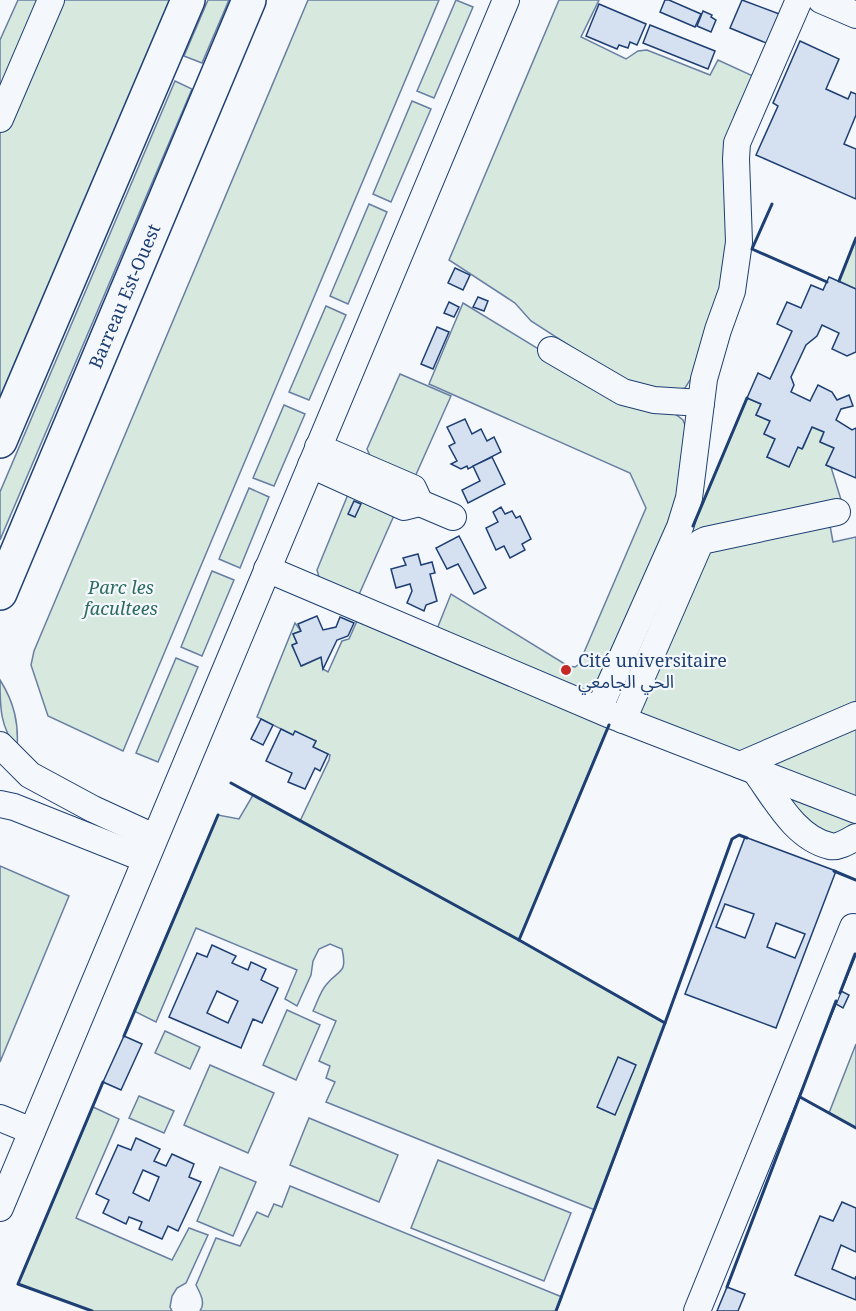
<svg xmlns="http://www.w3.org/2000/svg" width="856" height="1311" viewBox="0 0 856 1311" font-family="'Noto Serif','Noto Sans Arabic',serif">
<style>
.green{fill:#d7e8df;stroke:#687fa3;stroke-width:1.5}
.building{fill:#d5e0f0;stroke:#1d3f73;stroke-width:1.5;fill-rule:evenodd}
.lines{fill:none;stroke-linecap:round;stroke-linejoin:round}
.minor-casing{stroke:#1d3f73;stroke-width:28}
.major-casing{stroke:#1d3f73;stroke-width:36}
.minor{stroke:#f4f7fb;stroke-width:26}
.major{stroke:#f4f7fb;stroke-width:33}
.wall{stroke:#1d3f73;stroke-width:3}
.poi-dot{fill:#c62828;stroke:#f4f7fb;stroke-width:2}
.labels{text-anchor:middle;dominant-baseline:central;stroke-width:4.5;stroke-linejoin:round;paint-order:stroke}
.street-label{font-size:18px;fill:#1d3f73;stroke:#f4f7fb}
.park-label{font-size:18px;font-style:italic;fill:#2c6c60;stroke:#f4f7fb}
.poi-label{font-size:18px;fill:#1d3f73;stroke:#f4f7fb;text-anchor:start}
</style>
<rect width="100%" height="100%" fill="#f4f7fb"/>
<g class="green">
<polygon points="18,0 170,0 0,401 0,40"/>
<polygon points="208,0 229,0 202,63 184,56"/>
<polygon points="308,0 439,0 123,751 48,716 31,665 34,651"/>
<polygon points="456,0 473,7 434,98 417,91"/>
<polygon points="559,0 599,0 581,37 626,59 638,51 647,50 710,75 718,60 753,76 735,114 727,141 732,241 724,291 692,377 685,388 671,391 629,384 531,321 515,303 449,260"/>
<polygon points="175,81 192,89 0,540 0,492"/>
<polygon points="412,101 431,109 391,202 373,194"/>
<polygon points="369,204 387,212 348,304 330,296"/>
<polygon points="856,238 856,289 839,281"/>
<polygon points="463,303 622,400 670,410 683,420 689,435 681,497 593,694 435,634 451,594 568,666 575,667 579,664 646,508 630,473 429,384"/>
<polygon points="326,306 346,315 309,400 289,392"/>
<polygon points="400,374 451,396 414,479 372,460 367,449"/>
<polygon points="747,398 761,404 756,415 770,421 764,434 775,439 767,457 798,447 803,448 812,427 824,432 820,441 834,448 826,465 831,467 842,503 688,538"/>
<polygon points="284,405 305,414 274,486 253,478"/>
<polygon points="249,488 269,497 240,568 219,559"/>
<polygon points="349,492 396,511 357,599 321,584 317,570"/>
<polygon points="829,520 833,542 856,537 856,708 739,756 633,714 701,552"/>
<polygon points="212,571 234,580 202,656 181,647"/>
<path d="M357 621 609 724 519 940 665 1023 595 1210 326 1102 335 1082 326 1078 330 1066 319 1061 336 1021 313 1011C317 1003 320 992 326 985 338 969 348 975 342 949L330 944 319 949 313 961 311 975 297 1006 285 999 297 970 196 928 156 1022 134 1011 218 815 239 819 253 795 300 821 329 760 330 755 313 747 316 741 295 732 293 735 257 717 295 623 301 631 293 634 297 643 292 646 302 666 321 657 323 669 328 672 342 641 349 639Z"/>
<polygon points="176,658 198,667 158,762 136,753"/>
<path d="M0 680C14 702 19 723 17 749 0 726 0 708 0 680Z"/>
<polygon points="856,723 856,802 775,771 770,760"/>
<polygon points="781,792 856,818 856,826 832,836 820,833"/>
<polygon points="0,866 69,896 0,1062"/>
<polygon points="287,1010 320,1025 296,1080 263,1065"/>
<polygon points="165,1031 200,1047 190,1069 155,1053"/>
<polygon points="856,1044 856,1128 829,1113"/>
<polygon points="210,1065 274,1093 248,1153 184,1125"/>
<polygon points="139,1096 174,1111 164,1133 129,1118"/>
<polygon points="93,1107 119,1119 76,1218 172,1260 189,1228 208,1235 186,1283 177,1288 172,1296 170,1307 172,1311 92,1311 18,1284"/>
<polygon points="309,1118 398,1155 379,1202 290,1165"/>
<polygon points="438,1160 571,1213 544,1281 411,1228"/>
<polygon points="220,1167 256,1182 233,1236 197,1221"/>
<path d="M290 1186 562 1297 556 1311H200C206 1303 200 1293 196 1285L216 1238 240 1246 257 1212 268 1217 274 1204 282 1207Z"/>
</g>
<g class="building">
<polygon points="665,0 669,0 701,14 695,27 660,12"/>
<polygon points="742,0 782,15 771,45 730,28"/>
<polygon points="599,4 646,24 637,45 630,42 628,48 619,45 617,49 586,36"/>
<polygon points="703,11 712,15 711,17 716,20 711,32 697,26"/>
<polygon points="650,25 715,51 708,69 643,43"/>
<polygon points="800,41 839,59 826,89 848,99 851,92 856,94 856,115 844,144 856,149 856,199 756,155 778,106 773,103"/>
<polygon points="455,268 470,275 463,290 448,283"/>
<polygon points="829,277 856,289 856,352 847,356 832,349 839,333 822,325 817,336 806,345 791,377 794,385 791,392 810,401 818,385 832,392 837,400 849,395 853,406 841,409 836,420 852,430 856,428 856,478 826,465 834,448 820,442 824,432 812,427 802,449 798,447 789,467 767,457 775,439 764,434 770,421 756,415 761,404 747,398 758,373 770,379 792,331 777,324 787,302 801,308 811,285 823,290"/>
<polygon points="478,297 488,301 484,311 473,307"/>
<polygon points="449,302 459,307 454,317 444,313"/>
<polygon points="437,327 449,332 433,369 421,364"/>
<polygon points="465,419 472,434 481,429 487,441 494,437 501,452 468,469 467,466 461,469 451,464 457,461 449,446 455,443 447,427"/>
<polygon points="492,457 505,484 468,503 462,490 480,481 473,466"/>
<polygon points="354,501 361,504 355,517 348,514"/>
<polygon points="501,507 505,514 512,511 516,518 520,516 531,539 522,544 525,550 510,558 504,546 496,550 486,528 498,522 493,512"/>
<polygon points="459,536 486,588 474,594 458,564 447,569 436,548"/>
<polygon points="418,554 421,565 432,562 435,573 430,574 437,601 426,605 424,611 407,603 412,591 410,584 396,588 391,569 406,565 403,558"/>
<polygon points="317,616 323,630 336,627 340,617 354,623 348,636 337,640 323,669 321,657 301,666 292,645 297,643 293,634 301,631 298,624"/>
<polygon points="261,719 273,725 263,745 251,739"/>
<polygon points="281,729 293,735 295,731 316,741 313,747 328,754 320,771 315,768 305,789 288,782 292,773 266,761"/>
<path d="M745 837 836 871 776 1028 685 994ZM725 904 754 914 745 938 716 927ZM776 923 805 934 795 958 767 947Z"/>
<path d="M212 945 236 956 232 963 248 970 251 962 266 969 261 980 278 988 262 1023 253 1019 241 1048 169 1017 197 953 207 957ZM217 991 238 1001 228 1023 207 1013Z"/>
<polygon points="841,991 849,995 843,1008 836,1004"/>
<polygon points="124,1036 142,1044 121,1090 103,1082"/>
<polygon points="618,1057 636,1065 615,1115 597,1107"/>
<path d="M136 1138 160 1149 154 1161 166 1166 172 1154 194 1164 189 1177 201 1182 178 1231 168 1226 162 1239 139 1229 142 1222 129 1217 126 1224 103 1213 109 1200 96 1194 118 1145 131 1150ZM143 1170 159 1177 149 1201 133 1193Z"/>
<polygon points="842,1202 856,1208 856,1252 841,1245 832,1269 855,1279 856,1276 856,1300 795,1275 820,1216 833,1221"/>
<polygon points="727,1287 745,1294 738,1311 717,1311"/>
</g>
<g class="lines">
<defs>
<g id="minor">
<polyline points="821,0 856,15"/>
<polyline points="0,119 51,0"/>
<polyline points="551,350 623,392 654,400 701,403"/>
<polyline points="318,447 413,488 420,503 453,517"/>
<polyline points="311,465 404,507 420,503"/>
<polyline points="267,569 613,716 856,810"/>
<polyline points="599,709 680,527 689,498 704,379 718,330 732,291 739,242 736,159 737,143 799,0"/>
<polyline points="623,720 700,543 706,540 837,512"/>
<polyline points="0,745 30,775 93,809 154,837"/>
<polyline points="740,765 856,715"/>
<path d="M755 771C775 798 795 838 830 846 838 848 849 841 856 837"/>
<polyline points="0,804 14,807 145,859"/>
<polyline points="0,1118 32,1131"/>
<polyline points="0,1208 506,0"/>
<polyline points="697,1311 853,927"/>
</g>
<g id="major">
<polyline points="0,441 188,0"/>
<polyline points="0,593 249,0"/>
</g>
</defs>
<use href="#minor" class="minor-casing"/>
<use href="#major" class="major-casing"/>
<use href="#minor" class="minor"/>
<use href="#major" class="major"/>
<g class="wall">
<polyline points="772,204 752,249 827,282"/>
<polyline points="839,281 856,238"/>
<polyline points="693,526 747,398"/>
<polyline points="231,783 519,940 665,1023 556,1311"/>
<polyline points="834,871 856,880"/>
<polyline points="519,940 609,725"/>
<polyline points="840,993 855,954"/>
<polyline points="665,1023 732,839 739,835 747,838"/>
<polyline points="124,1036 218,815"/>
<polyline points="800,1097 856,1128"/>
<polyline points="727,1287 836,1001"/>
<polyline points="92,1311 18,1284 103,1082"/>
</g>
</g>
<circle class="poi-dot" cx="566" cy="670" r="6"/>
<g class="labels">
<g class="street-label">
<text transform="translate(124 296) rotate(-67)">Barreau Est-Ouest</text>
</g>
<g class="park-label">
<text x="121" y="587">Parc les<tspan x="121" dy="21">facultees</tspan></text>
</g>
<g class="poi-label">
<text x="578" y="660">Cité universitaire<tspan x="578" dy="21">الحي الجامعي</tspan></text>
</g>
</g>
</svg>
